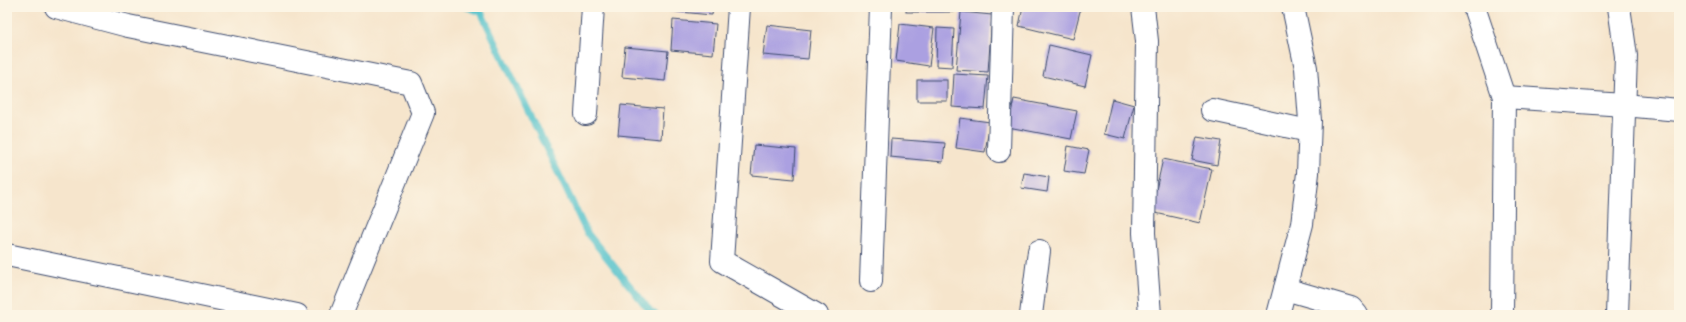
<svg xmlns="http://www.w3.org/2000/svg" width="1686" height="322" viewBox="0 0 1686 322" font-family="'Sorts Mill Goudy',serif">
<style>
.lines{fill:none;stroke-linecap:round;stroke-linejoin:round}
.stream{stroke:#56c3cc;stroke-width:7}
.building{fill:#aba0e1}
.minor-casing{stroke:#3c4a6e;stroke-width:24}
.minor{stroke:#fff;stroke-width:22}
</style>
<rect width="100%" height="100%" fill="#fcf5e5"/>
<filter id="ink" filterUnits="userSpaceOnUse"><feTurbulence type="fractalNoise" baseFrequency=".025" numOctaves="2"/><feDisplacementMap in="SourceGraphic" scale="8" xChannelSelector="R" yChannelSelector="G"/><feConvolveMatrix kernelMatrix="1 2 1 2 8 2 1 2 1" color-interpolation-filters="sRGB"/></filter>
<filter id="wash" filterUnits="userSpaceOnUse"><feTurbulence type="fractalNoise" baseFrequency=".012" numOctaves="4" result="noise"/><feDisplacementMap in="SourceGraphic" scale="16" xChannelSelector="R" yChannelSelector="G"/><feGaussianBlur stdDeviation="0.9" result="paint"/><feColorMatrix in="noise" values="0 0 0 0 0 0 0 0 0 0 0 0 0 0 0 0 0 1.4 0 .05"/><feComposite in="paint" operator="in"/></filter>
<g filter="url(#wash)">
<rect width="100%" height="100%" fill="#f6e5cc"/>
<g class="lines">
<polyline class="stream" points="467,7 481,12 587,233 651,312 656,315"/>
</g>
<g id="blocks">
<g class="building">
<polygon points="670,7 713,7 712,15 669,11"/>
<rect x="906" y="7" width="48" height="5"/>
<polygon points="1023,7 1081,7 1073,39 1019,26"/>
<polygon points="961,12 992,15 988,72 956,70"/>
<polygon points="673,20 716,24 713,54 671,50"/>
<polygon points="900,24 934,28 929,66 896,61"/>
<polygon points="767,25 811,30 808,59 763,55"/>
<polygon points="937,28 954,29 952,67 936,66"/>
<polygon points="1049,45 1092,55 1085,86 1043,76"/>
<polygon points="625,47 668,51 665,81 622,77"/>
<polygon points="954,74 988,76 985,109 952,107"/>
<rect x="917" y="80" width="30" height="21"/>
<polygon points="1014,99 1077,111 1071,139 1008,127"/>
<polygon points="1112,99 1134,105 1125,139 1104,134"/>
<polygon points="621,105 663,109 661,139 618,135"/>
<polygon points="960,118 990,122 985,152 956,148"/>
<polygon points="1197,137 1221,141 1217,165 1192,160"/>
<polygon points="891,139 945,143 943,162 890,157"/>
<polygon points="754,145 796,149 794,179 751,175"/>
<polygon points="1068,146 1089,150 1084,174 1064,171"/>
<polygon points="1163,159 1212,169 1200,223 1151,212"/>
<polygon points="1024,173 1049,177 1047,192 1021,188"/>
</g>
</g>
</g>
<g filter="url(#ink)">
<use href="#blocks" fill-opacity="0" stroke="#3c4a6e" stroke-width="1"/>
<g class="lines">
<defs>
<g id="minor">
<polyline points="56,7 128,26 411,83 423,113 341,315"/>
<polyline points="739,7 722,261 817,315"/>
<polyline points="1143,7 1147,41 1144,233 1150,315"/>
<polyline points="1474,7 1504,97 1502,315"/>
<polyline points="1504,97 1624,105 1679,110"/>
<polyline points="1212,110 1309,131"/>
<polyline points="586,114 593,7"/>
<polyline points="999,151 1003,7"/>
<polyline points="7,255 297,315"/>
<polyline points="871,281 881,7"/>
<polyline points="1285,289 1351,308 1357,315"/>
<polyline points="1031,315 1039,251"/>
<polyline points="1278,315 1302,224 1308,173 1310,121 1306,68 1293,7"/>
<polyline points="1617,315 1626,56 1619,7"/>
</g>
</defs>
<use href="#minor" class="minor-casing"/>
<use href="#minor" class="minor"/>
</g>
</g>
<rect width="1686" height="322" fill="none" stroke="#fcf5e5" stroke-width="24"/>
</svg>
